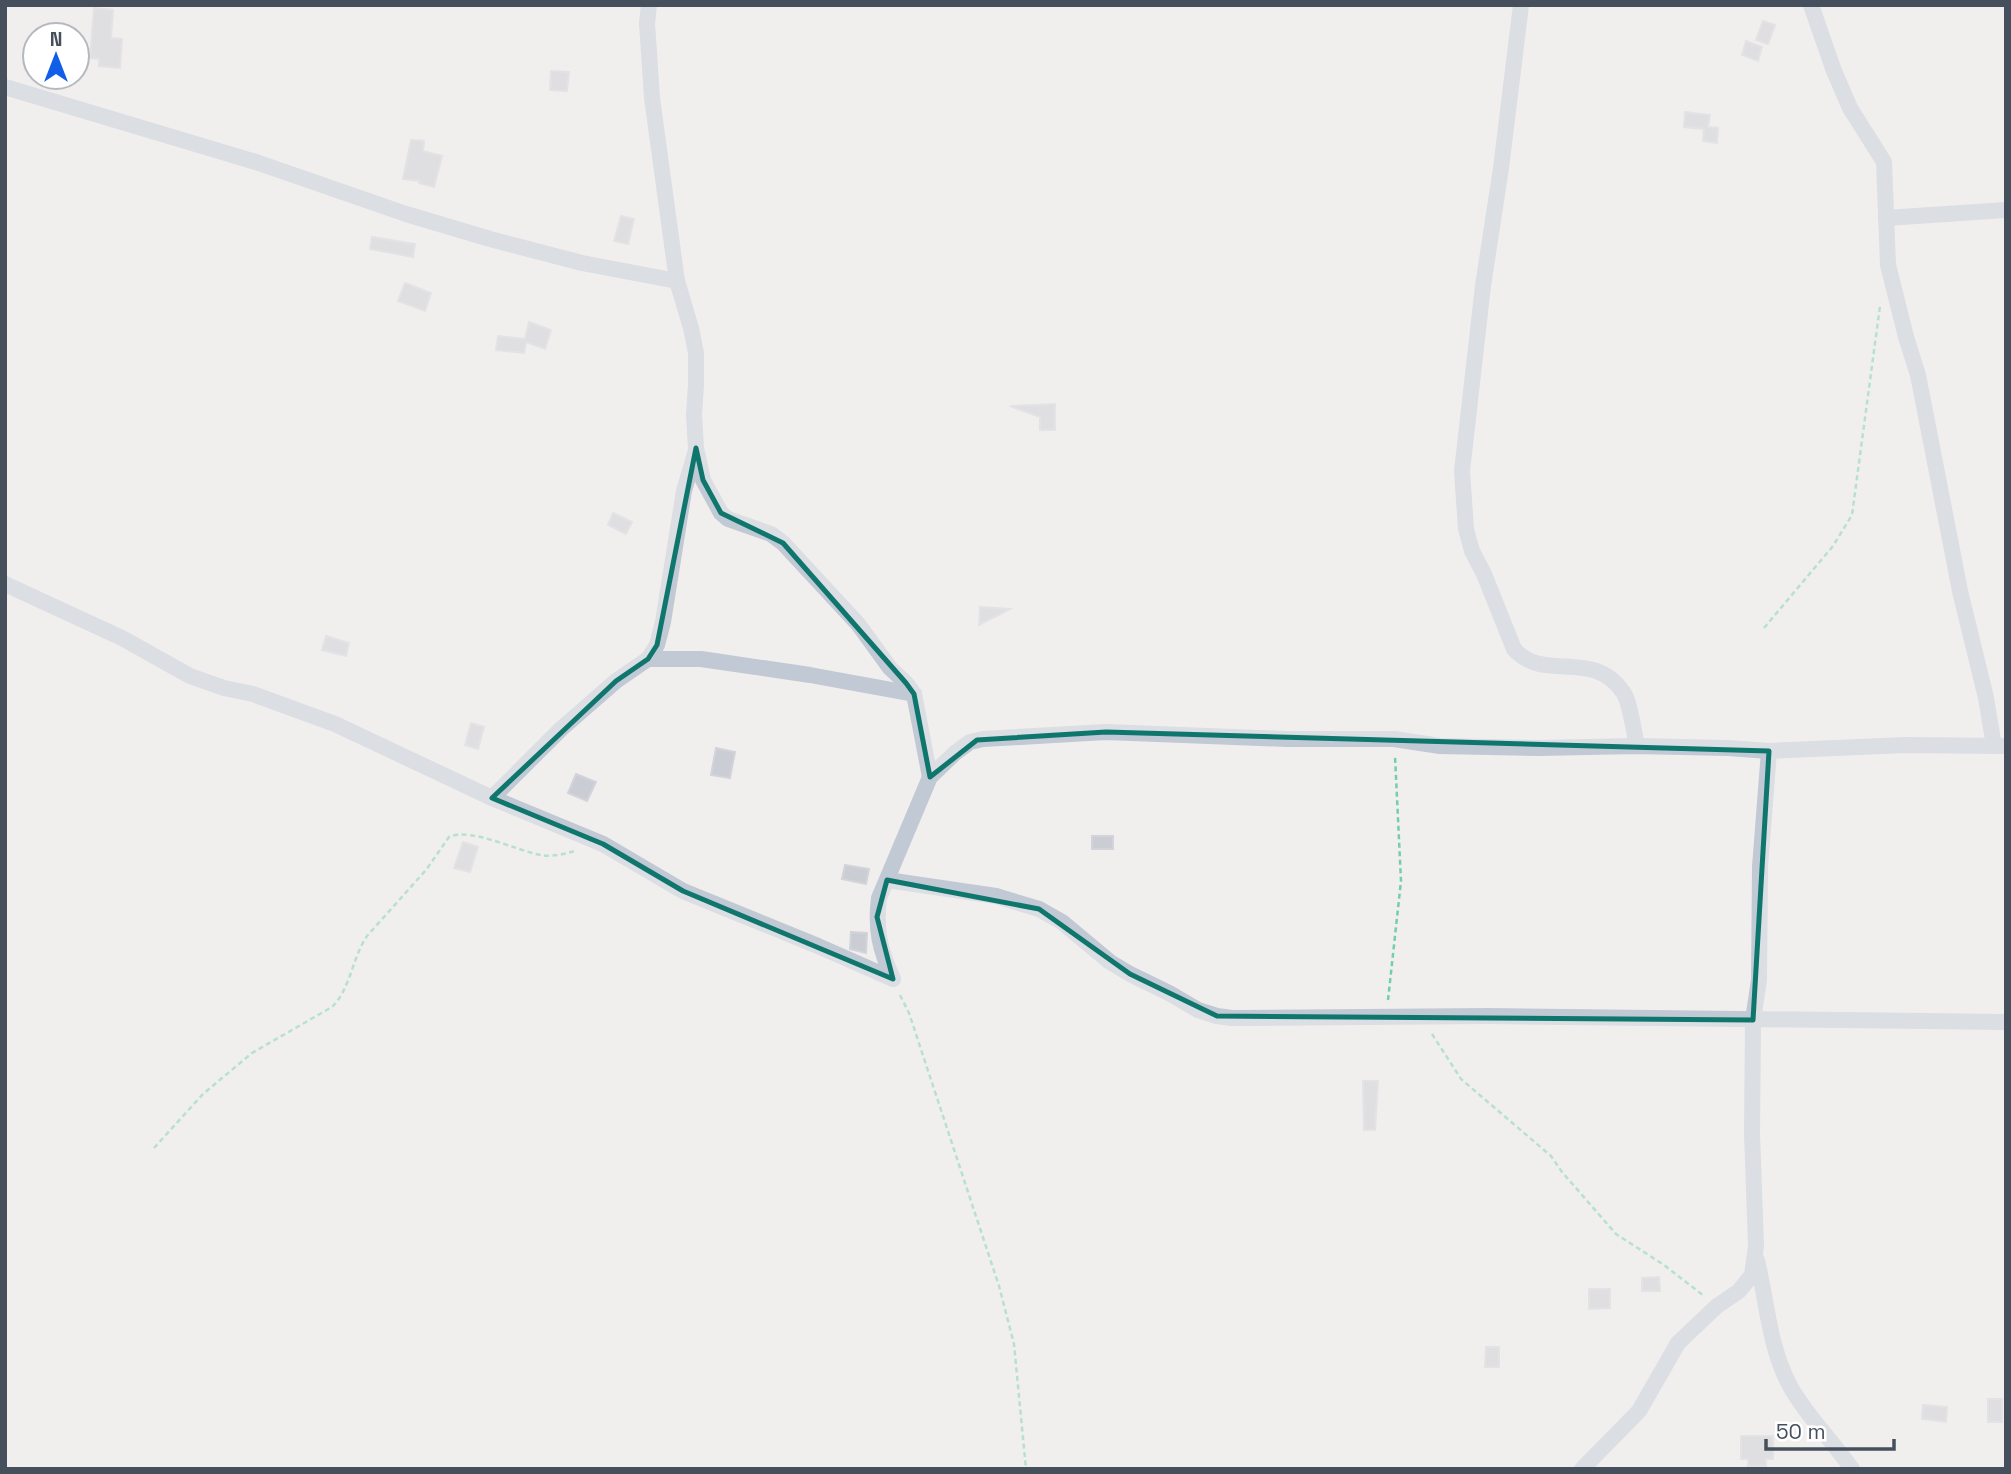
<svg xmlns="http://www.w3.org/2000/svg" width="2011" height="1474" viewBox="0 0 2011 1474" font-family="'Space Grotesk',sans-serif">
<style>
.building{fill:#cacdd3;stroke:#d2d4da;stroke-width:2}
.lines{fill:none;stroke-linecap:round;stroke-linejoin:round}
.path{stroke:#71d0a8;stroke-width:2.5;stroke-dasharray:5 3.5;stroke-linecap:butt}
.minor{stroke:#c1c9d4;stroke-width:16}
.marked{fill:none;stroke:#0f766e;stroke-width:5;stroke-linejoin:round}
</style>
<rect width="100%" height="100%" fill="#f1eeee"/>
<g class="building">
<polygon points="94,8 113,10 111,38 122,39 120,68 99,66 99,59 90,58"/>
<polygon points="1763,21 1775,25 1768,44 1756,40"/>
<polygon points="1746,41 1762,47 1758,61 1742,55"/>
<polygon points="551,71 569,72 567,91 550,90"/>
<polygon points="1685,112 1710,115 1708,127 1718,128 1717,143 1703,141 1704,129 1684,127"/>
<polygon points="411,140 424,141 423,151 442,156 434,187 419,183 419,181 403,179"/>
<polygon points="621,216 634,219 628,244 614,241"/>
<polygon points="372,237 415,244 413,257 370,249"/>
<polygon points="405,283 431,293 425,311 398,301"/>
<polygon points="529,322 551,330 545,349 526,342 524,353 496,350 498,336 525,339"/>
<polygon points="1055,404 1055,430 1040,430 1040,417 1010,406"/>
<polygon points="613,513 632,522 626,534 608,525"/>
<polygon points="980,607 1010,609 979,625"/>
<polygon points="326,636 349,643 346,656 322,650"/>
<polygon points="471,723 484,727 478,749 465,745"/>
<polygon points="716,748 735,752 730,778 711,775"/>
<polygon points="576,774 596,782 587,801 568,793"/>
<rect x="1092" y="836" width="21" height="13"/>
<polygon points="463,842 478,847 470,872 454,868"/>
<polygon points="845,865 869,869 866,884 842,879"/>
<polygon points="851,932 867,933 866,953 850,949"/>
<polygon points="1363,1081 1378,1081 1375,1130 1364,1130"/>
<polygon points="1659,1277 1660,1291 1642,1291 1642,1278"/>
<polygon points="1589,1289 1610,1289 1610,1308 1589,1309"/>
<polygon points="1486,1347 1499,1347 1499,1367 1485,1367"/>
<rect x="1988" y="1399" width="14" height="23"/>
<polygon points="1923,1405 1947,1407 1946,1422 1922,1419"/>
<polygon points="1741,1436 1773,1436 1773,1459 1766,1459 1766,1466 1748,1466 1748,1459 1741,1459"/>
</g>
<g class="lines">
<g class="path">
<polyline points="1764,628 1833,546 1852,515 1880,306"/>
<polyline points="900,995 909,1013 999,1286 1014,1344 1026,1469"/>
<polyline points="1388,1000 1401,881 1395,756"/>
<polyline points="1432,1034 1461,1079 1551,1156 1562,1172 1616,1234 1664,1265 1704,1296"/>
<path d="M154 1148 203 1094 252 1053 332 1007C351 988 352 958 367 936L426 870 449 837C471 827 517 851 541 855 553 857 564 854 575 851"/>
</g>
<g class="minor">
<polyline points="649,5 647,23 652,98 677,281 691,328 696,353 696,385 694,415 696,448 703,480 721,513 728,519 771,534 783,543 858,624 890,668 906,683 914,694 930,777"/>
<path d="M1521 5 1501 168 1483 286 1462 471 1466 529 1472 551 1484 574 1514 649C1544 683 1594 648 1623 692 1630 701 1634 733 1637 746"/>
<polyline points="1811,5 1834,71 1850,108 1884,162 1888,265 1906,337 1918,375 1960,591 1986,698 1994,746"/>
<polyline points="5,87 256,162 406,214 490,239 582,263 677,281"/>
<polyline points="1886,218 2006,210"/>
<polyline points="5,584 122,638 190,676 224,688 253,694 335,724 492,798 603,844 683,891 818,946 893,979"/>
<polyline points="648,659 701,659 810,675 914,694"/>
<polyline points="492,798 561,729 616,681 648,659 657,645 663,622 684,491 696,450"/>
<polyline points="887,880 996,896 1039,909 1062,922 1110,962 1130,974 1169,993 1198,1010 1217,1016 1232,1018 1488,1016 2006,1022"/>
<path d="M893 979C880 950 875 930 879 898L930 777 955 753 970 742 983 739 1106 732 1287 739H1394L1440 746 1538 748 1637 746 1728 748 1769 751 1905 745 2006 746"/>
<path d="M1757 1260C1767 1302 1769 1347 1790 1386 1807 1417 1832 1440 1852 1469"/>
<polyline points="1582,1469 1639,1411 1678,1343 1717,1306 1739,1291 1752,1275 1756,1246 1752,1134 1753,1020 1759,980 1760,867 1769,751"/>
</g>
</g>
<path d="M0 0H2011V1474H0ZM696 448 703 480 721 513 783 543 906 683 914 694 930 777 977 740 1106 732 1769 751 1753 1020 1217 1016 1130 974 1039 909 887 880 877 917 893 979 683 891 603 844 492 798 616 681 648 659 657 645Z" fill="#f1eeee" fill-opacity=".55" fill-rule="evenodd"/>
<path class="marked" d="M696 448 703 480 721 513 783 543 906 683 914 694 930 777 977 740 1106 732 1769 751 1753 1020 1217 1016 1130 974 1039 909 887 880 877 917 893 979 683 891 603 844 492 798 616 681 648 659 657 645Z"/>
<rect width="2011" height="1474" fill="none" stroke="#45505c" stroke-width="14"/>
<g transform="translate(56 56)"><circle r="33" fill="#ffffff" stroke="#b5b9be" stroke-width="2"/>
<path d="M0-5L12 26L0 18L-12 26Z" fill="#115ee8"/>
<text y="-10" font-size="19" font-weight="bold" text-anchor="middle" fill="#45505c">N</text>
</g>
<path d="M1766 1439v10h128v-10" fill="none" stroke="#45505c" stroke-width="3.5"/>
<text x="1776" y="1439" font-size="21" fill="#45505c" stroke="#ffffff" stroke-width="5" paint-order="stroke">50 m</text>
</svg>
